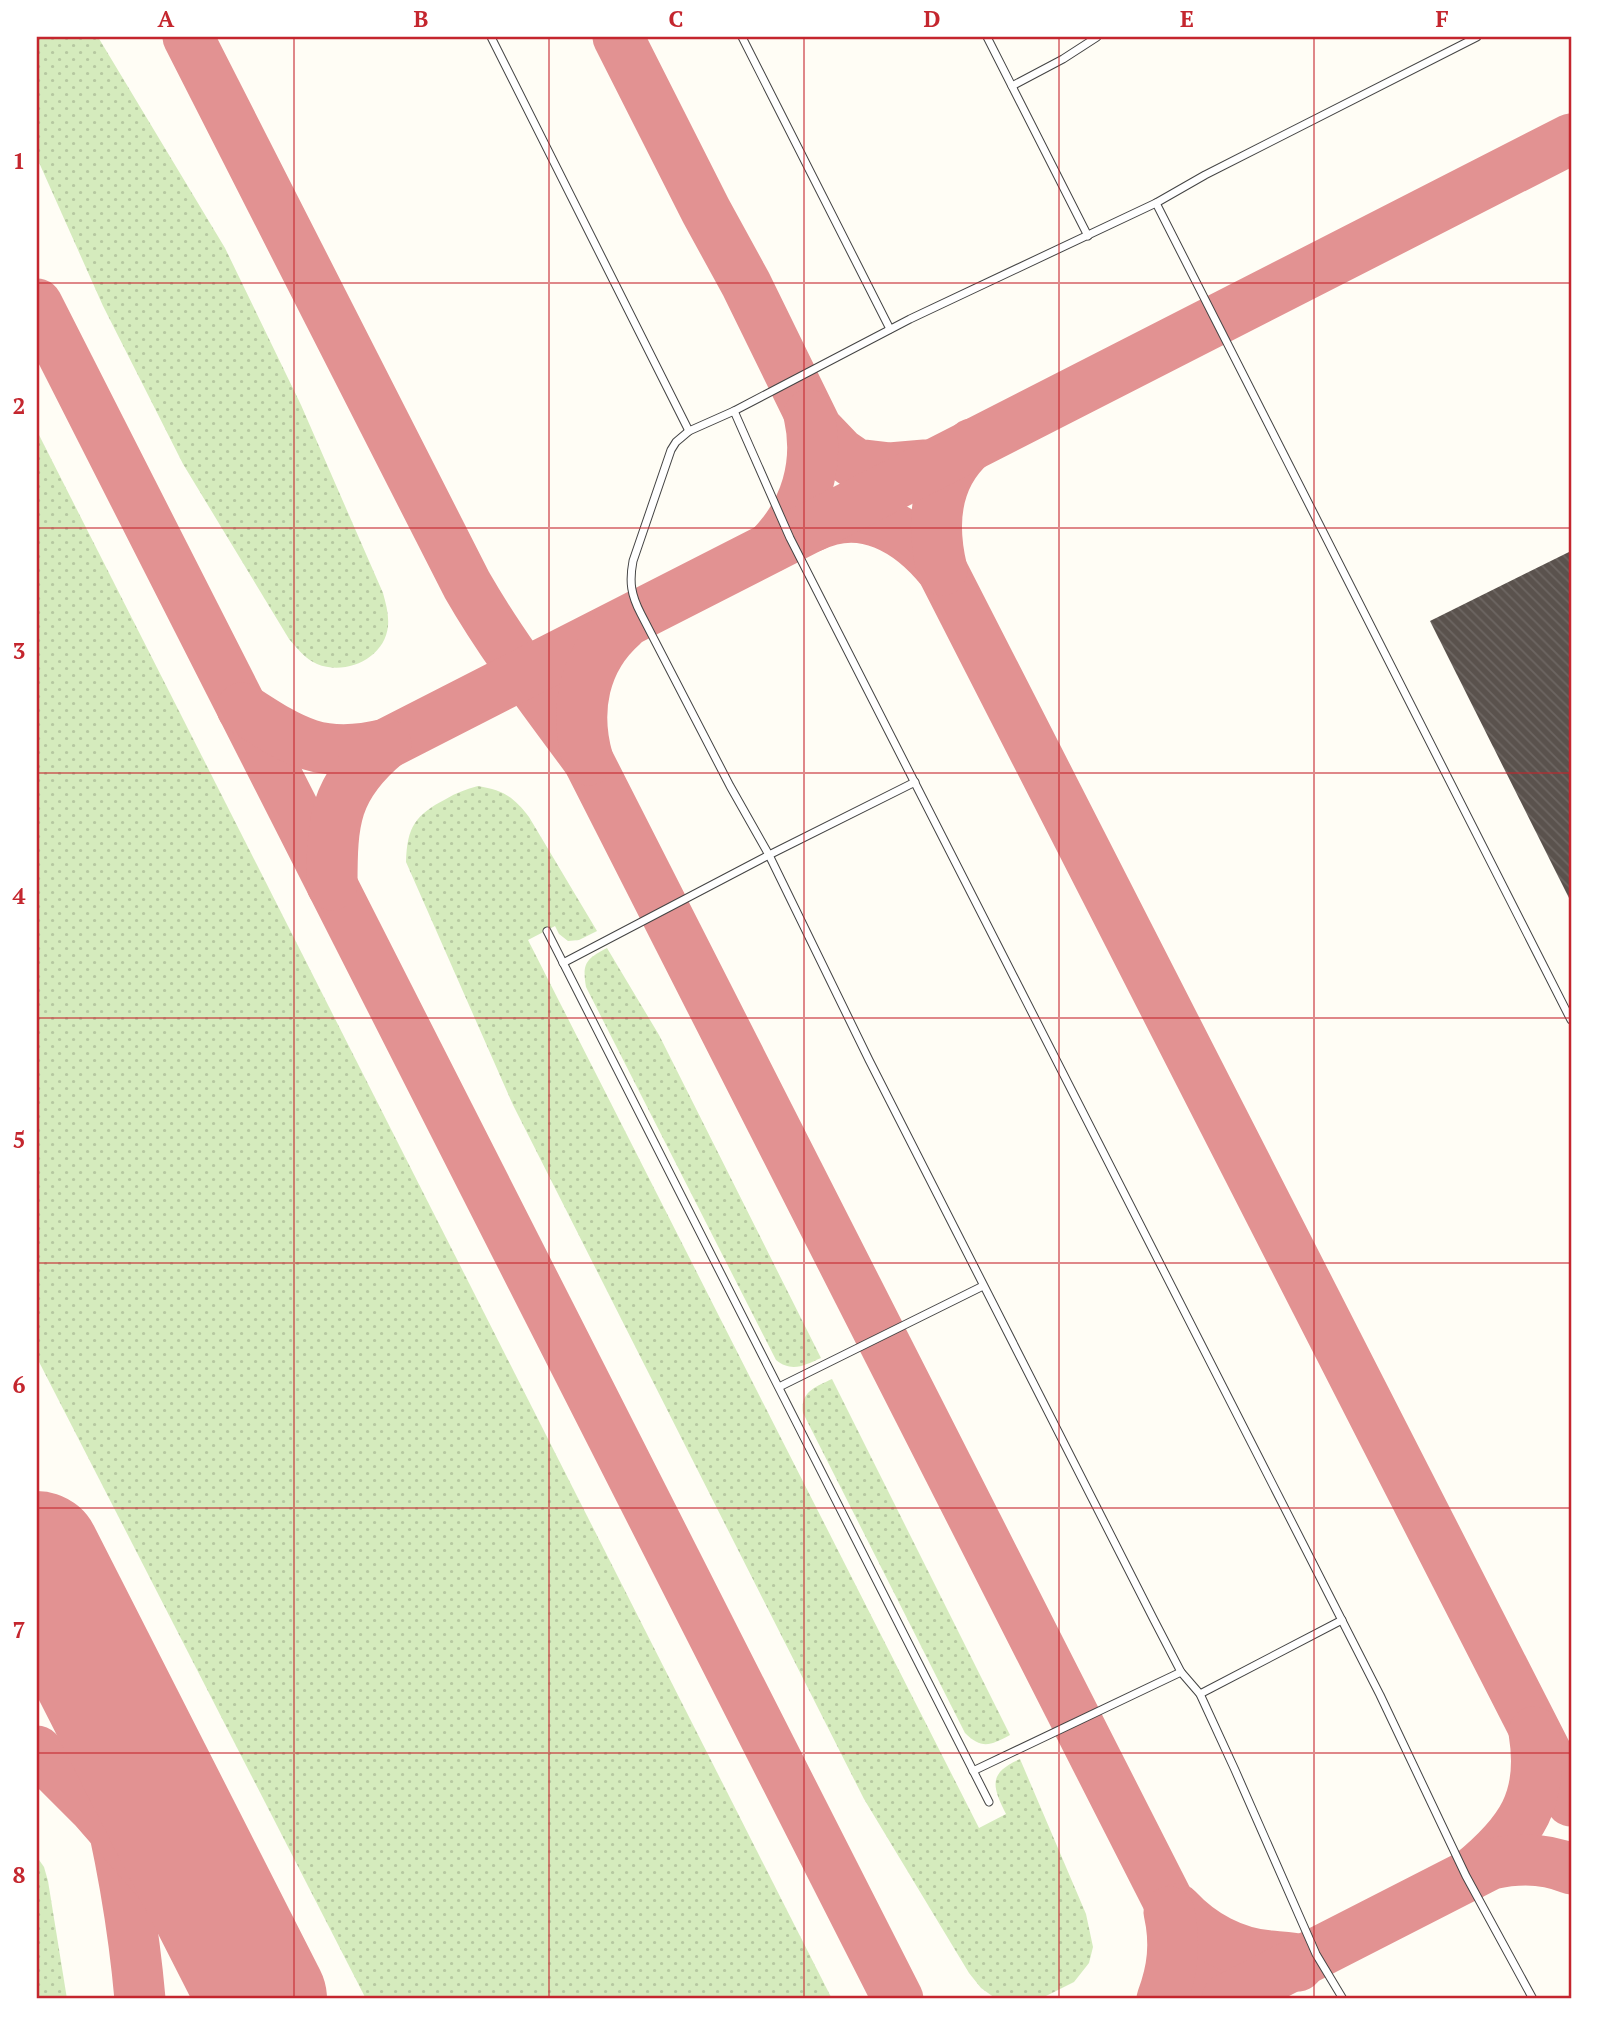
<svg xmlns="http://www.w3.org/2000/svg" width="1608" height="2036" viewBox="0 0 1608 2036" font-family="'PT Serif',serif">
<style>
.grass{fill:url(#grass-dots)}
.lines{fill:none;stroke-linecap:round;stroke-linejoin:round}
.taxiway{stroke:#e29292;stroke-width:51}
.runway{stroke:#e29292;stroke-width:128}
.building{fill:url(#building-back-hatch)}
.lane-casing{stroke:#444;stroke-width:9}
.lane{stroke:#fff;stroke-width:7}
.grid{fill:none;stroke:#c4262e;stroke-width:2;stroke-opacity:0.55}
.neatline{fill:none;stroke:#c4262e;stroke-width:2.5}
.grid-label{font-size:23px;text-anchor:middle;font-weight:bold;fill:#c4262e}
</style>
<defs>
<pattern id="grass-dots" width="8" height="8" patternUnits="userSpaceOnUse" patternTransform="scale(1.75)"><rect width="8" height="8" fill="#d5ebbd"/><path d="M2 2h.1M6 6h.1" fill="none" stroke="#b6c8a1" stroke-width="1.8" stroke-linecap="round"/></pattern>
<pattern id="building-back-hatch" width="6" height="6" patternUnits="userSpaceOnUse" patternTransform="scale(1.75)"><rect width="6" height="6" fill="#5a524d"/><path d="M-1 5l2 2M0 0l6 6M5-1l2 2" fill="none" stroke="#6d6662"/></pattern>
</defs>
<rect width="100%" height="100%" fill="#fffdf5"/>
<g class="grass">
<path d="M37 37H98L225 248 301 405 383 593C386 604 389 615 388 626 385 658 346 676 317 664 305 659 297 648 289 639L183 464 103 306 37 158Z"/>
<polygon points="37,431 832,1999 366,1999 37,1358"/>
<path d="M478 786C503 790 514 797 529 817L597 931 579 940 568 941 559 934 555 926 528 940 979 1828 1006 1814C992 1786 988 1773 1020 1759L1086 1914 1093 1947 1089 1963 1074 1982 1040 1999 995 1998 981 1988 969 1973 864 1799 513 1105 406 862C407 827 415 815 446 799 456 793 466 789 478 786Z"/>
<path d="M607 948 659 1035 821 1358C805 1365 792 1373 776 1360L586 987C582 963 586 959 607 948Z"/>
<path d="M832 1379 1010 1735C991 1745 982 1750 965 1733L803 1413C800 1392 815 1387 832 1379Z"/>
<polygon points="37,1857 44,1867 48,1881 67,1999 37,1999"/>
</g>
<g class="lines">
<g class="taxiway">
<path d="M188 37 467 585C502 646 546 703 588 760L1218 1999"/>
<polyline points="618,37 706,211 746,284 817,429 840,453 856,464 890,468 925,465"/>
<polyline points="37,304 898,1999"/>
<path d="M812 527C862 501 910 530 942 570L1571 1801"/>
<path d="M771 547C806 511 820 464 809 415"/>
<path d="M942 570C931 524 934 477 972 444"/>
<path d="M242 708C294 742 322 760 386 744L1571 139"/>
<path d="M588 760C574 711 583 660 623 625"/>
<path d="M332 885C332 821 334 788 386 744"/>
<path d="M37 1571C89 1709 127 1852 140 1999"/>
<polyline points="37,1751 94,1808 170,1895 247,1999"/>
<path d="M1471 1874C1521 1833 1545 1799 1534 1732"/>
<path d="M1177 1909C1201 1935 1234 1953 1270 1956 1282 1957 1292 1957 1303 1960L1298 1966"/>
<path d="M1162 1999C1173 1970 1176 1943 1169 1912"/>
<path d="M1227 1999 1491 1864C1518 1858 1546 1858 1571 1869"/>
</g>
<polyline class="runway" points="37,1555 263,1999"/>
</g>
<polygon class="building" points="1571,551 1571,902 1430,621"/>
<g class="lines">
<defs>
<g id="lane">
<polyline points="491,37 689,431"/>
<polyline points="742,37 890,329"/>
<polyline points="987,37 1088,236"/>
<polyline points="1012,86 1063,59 1097,37"/>
<polyline points="1156,203 1571,1020"/>
<polyline points="734,411 790,538 1380,1695 1466,1876 1533,1999"/>
<polyline points="547,931 989,1802"/>
<polyline points="563,963 769,855 915,782"/>
<polyline points="779,1387 983,1286"/>
<polyline points="1200,1694 1342,1620"/>
<polyline points="973,1771 1181,1672"/>
<path d="M1343 1999 1316 1954 1235 1770 1200 1694 1181 1672 1154 1620 869 1060 769 855 730 786 641 614C631 595 629 582 633 561L671 450 676 442 689 431 734 411 910 319 1156 203 1205 175 1477 37"/>
</g>
</defs>
<use href="#lane" class="lane-casing"/>
<use href="#lane" class="lane"/>
</g>
<path class="grid" d="M294 37V1999M549 37V1999M804 37V1999M1059 37V1999M1314 37V1999M37 283H1571M37 528H1571M37 773H1571M37 1018H1571M37 1263H1571M37 1508H1571M37 1753H1571"/>
<rect width="1608" height="2036" fill="none" stroke="#ffffff" stroke-width="77"/>
<rect x="38" y="38" width="1532" height="1959" class="neatline"/>
<g class="grid-label">
<text x="166" y="27">A</text>
<text x="421" y="27">B</text>
<text x="676" y="27">C</text>
<text x="932" y="27">D</text>
<text x="1187" y="27">E</text>
<text x="1442" y="27">F</text>
<text x="19" y="169">1</text>
<text x="19" y="414">2</text>
<text x="19" y="659">3</text>
<text x="19" y="904">4</text>
<text x="19" y="1148">5</text>
<text x="19" y="1393">6</text>
<text x="19" y="1638">7</text>
<text x="19" y="1883">8</text>
</g>
</svg>
